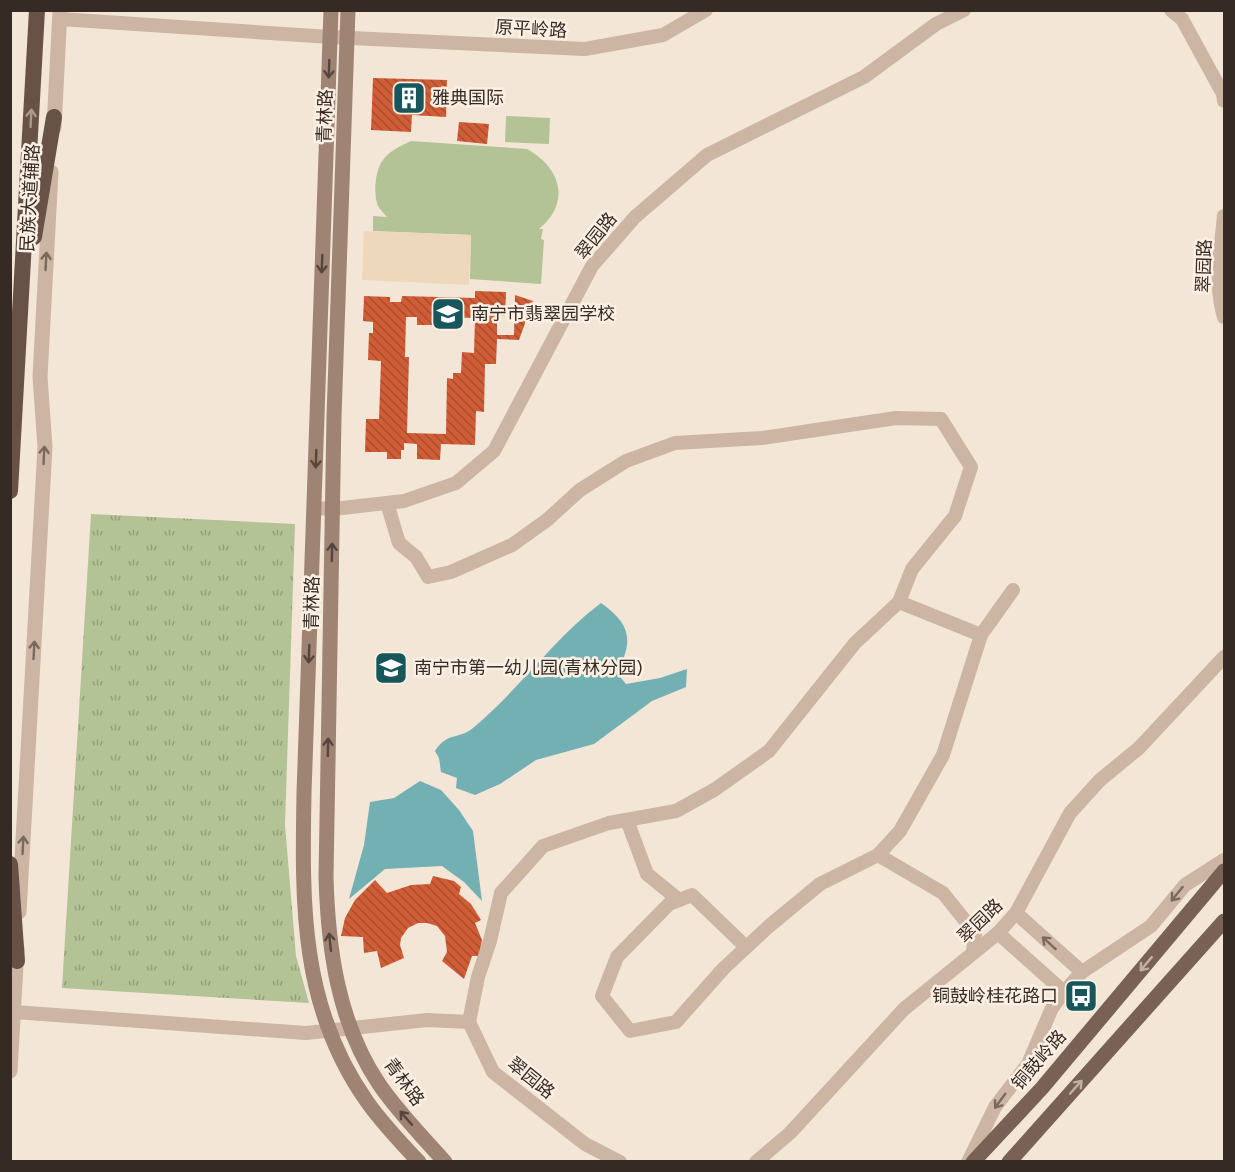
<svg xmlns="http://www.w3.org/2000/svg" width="1235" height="1172" viewBox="0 0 1235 1172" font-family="Figtree,'Noto Sans SC',sans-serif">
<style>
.grass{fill:url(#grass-tufts)}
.garden{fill:#b4c396}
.plaza{fill:#edd8bc}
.water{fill:#73b0b3}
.building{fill:url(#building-back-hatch);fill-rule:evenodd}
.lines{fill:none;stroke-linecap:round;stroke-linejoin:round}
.minor{stroke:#ccb5a2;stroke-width:14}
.tertiary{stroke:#ccb5a2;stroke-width:15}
.secondary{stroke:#a08473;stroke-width:15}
.primary{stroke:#796155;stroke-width:15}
.trunk{stroke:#685248;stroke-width:16}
.oneway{stroke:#56453c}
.oneway2{stroke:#aa998e}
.oneway3{stroke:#7a695d}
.oneway4{stroke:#c0b0a3}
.labels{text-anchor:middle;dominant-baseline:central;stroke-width:5;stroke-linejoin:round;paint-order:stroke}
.street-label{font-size:18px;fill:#362a25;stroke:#fbf0e3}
.poi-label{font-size:18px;fill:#362a25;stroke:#fbf0e3;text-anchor:start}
</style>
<defs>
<pattern id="grass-tufts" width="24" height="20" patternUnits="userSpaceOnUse" patternTransform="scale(1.5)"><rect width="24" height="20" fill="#b4c396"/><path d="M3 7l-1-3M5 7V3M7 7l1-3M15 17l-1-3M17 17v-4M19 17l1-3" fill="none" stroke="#939f7a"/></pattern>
<pattern id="building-back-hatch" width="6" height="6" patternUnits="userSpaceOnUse" patternTransform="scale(1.5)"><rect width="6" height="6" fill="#d15d37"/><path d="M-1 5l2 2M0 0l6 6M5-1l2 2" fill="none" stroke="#aa4d2e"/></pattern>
</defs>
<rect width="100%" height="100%" fill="#f3e6d7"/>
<polygon class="grass" points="91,514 295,524 285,825 296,956 309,1003 62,988"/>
<g class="garden">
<polygon points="506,116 550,118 549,144 505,142"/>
<path d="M411 141 527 149C560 167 572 202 539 229H543L541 239 544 240 541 284 470 279 471 235 373 231V216L387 217C384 213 380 210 378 206 373 194 375 170 383 160 390 150 401 146 411 141Z"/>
</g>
<polygon class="plaza" points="364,231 471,235 469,285 362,280"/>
<g class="water">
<path d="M601 603C632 625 633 641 617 673L626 684 660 678 687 669 686 687 652 701 594 744 536 760 500 784 475 795 456 788 457 778 441 772 439 758 435 751C448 731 459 740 473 728 519 690 554 638 601 603Z"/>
<polygon points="420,781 441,790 459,810 473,831 482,901 464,882 442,866 385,869 349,899 364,845 370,802 394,798"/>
</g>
<g class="building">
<polygon points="373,78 447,80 446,117 412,115 411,132 371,130"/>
<polygon points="459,122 489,124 487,144 457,141"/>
<path d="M475 291 506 292 505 316H497V335H514L515 295 533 301 519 340 497 339 496 364H485L484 412 476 411 475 445 441 444 440 460 417 459V444L404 443V450H401V459H387V452H365L366 419H379L381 361 368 360 369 333H373V322L363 321 364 296 390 297V302H401L402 296 475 298ZM406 317H417V325H440V317L475 318 474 353 462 352 461 373H453V379L447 378 446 434 407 433 409 357H405Z"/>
<polygon points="433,876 454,881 461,887 459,894 471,904 481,920 475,923 482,940 479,956 472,956 464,979 442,961 447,952 445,936 437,926 427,923 418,923 408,928 401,938 400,945 404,958 381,968 377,951 364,953 363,937 341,936 345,918 355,900 375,880 387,893 411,885 430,884"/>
</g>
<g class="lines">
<g class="minor">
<polyline points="1171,10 1182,19 1223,94 1224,101"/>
<polyline points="60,19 330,37 585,49 663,35 706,10"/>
<path d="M1224 216C1221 248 1214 286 1224 317"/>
<polyline points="387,503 399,543 416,557 428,577 451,572 512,545 547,520 580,490 626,461 675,443 762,438 896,418 941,419 971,467 955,516 912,569 899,602 855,643 769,751 714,790 676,811 609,823 543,846 501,893 490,941 478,977 469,1022"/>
<polyline points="314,508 333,509 404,501 456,483 494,451 592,266 635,217 707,155 864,77 936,24 964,10"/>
<polyline points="981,635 1013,590"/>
<polyline points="627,820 647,874 679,900"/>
<polyline points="878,855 943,893 975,933 973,953"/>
<polyline points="1016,913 1082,972"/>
<polyline points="998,933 1064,992"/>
<polyline points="746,947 692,895 669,904 617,957 602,996 630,1031 676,1022 723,969 768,927 820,884 878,855 900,831 943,755 981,635 899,602"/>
<polyline points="14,1012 306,1033 427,1020 469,1022 493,1072 585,1144 620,1162"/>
<polyline points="756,1162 790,1133 904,1009 998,933 1016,913 1070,813 1100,780 1139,748 1224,657"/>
<polyline points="968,1162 995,1107 1028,1064 1052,1008 1064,992 1082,972 1151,926 1185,885 1224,860"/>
</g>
<g class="tertiary">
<polyline points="54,128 60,10"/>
<polyline points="19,912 45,447 40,377 51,172"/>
<polyline points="10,1071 17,948"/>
</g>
<g class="secondary">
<path d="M331 10 304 793C302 904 300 1008 368 1103 383 1124 401 1143 419 1162"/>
<path d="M348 10 334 417 326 877C328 949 338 1023 379 1084 398 1112 422 1136 445 1162"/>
</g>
<g class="primary">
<polyline points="973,1162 1042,1088 1224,871"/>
<polyline points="1009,1162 1224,921"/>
</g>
<g class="trunk">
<polyline points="34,237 54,117"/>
<polyline points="10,491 37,10"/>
<polyline points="10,864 17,961"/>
</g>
</g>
<defs><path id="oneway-shaft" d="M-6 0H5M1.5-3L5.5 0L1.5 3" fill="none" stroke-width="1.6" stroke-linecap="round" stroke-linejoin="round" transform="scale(1.5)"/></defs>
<g class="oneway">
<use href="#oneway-shaft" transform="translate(329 69) rotate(92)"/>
<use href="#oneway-shaft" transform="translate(322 264) rotate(92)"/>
<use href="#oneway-shaft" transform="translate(316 459) rotate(92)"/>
<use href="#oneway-shaft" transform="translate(332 552) rotate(-89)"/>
<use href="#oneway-shaft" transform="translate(309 654) rotate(92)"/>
<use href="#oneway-shaft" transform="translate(328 747) rotate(-89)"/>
<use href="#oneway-shaft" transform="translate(330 942) rotate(-96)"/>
<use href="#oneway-shaft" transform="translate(406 1118) rotate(-131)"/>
</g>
<use class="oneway2" href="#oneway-shaft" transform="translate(31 118) rotate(-87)"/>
<g class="oneway3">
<use href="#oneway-shaft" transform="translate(46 261) rotate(-87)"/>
<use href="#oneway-shaft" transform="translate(44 455) rotate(-87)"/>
<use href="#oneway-shaft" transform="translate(34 650) rotate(-87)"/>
<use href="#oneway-shaft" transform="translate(23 845) rotate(-87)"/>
<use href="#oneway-shaft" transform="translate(1177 894) rotate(129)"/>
<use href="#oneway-shaft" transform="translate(1049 943) rotate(-138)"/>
<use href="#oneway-shaft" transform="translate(1000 1101) rotate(126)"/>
</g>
<g class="oneway4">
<use href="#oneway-shaft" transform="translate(1146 964) rotate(130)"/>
<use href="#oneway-shaft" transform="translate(1076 1087) rotate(-48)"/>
</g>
<defs>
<symbol id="building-square" viewBox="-11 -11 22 22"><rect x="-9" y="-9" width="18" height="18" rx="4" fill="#17565b" stroke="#fbf0e3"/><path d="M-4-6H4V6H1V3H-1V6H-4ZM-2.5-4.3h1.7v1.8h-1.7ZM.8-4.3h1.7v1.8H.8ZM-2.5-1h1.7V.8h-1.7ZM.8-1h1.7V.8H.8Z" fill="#fff"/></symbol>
<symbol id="school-square" viewBox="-11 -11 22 22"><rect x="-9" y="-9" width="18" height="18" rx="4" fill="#17565b" stroke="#fbf0e3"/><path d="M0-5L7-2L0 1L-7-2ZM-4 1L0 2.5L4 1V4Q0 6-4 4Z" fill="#fff"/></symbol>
<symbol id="bus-square" viewBox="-11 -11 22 22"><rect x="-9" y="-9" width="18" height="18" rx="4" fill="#17565b" stroke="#fbf0e3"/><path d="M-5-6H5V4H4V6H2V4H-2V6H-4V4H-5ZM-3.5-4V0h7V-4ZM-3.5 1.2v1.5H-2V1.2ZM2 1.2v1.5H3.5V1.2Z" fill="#fff"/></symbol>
</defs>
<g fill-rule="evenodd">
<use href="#building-square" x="390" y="79" width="38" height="38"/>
<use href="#school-square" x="429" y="295" width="38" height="38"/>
<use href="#school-square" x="372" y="649" width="38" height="38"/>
<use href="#bus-square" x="1062" y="977" width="38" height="38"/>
</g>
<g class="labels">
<g class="street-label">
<text transform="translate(531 29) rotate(3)">原平岭路</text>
<text transform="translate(325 116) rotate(-88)">青林路</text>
<text transform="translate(30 198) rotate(-87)">民族大道辅路</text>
<text transform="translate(596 236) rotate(-51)">翠园路</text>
<text transform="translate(1204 266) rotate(-88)">翠园路</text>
<text transform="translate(312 603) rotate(-89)">青林路</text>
<text transform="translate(980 921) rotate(-44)">翠园路</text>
<text transform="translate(1039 1060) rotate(-49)">铜鼓岭路</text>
<text transform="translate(531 1078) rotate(39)">翠园路</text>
<text transform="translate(404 1082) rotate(54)">青林路</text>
</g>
<g class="poi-label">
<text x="432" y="98">雅典国际</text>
<text x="471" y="314">南宁市翡翠园学校</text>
<text x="414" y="668">南宁市第一幼儿园(青林分园)</text>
<text x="1058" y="996" text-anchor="end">铜鼓岭桂花路口</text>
</g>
</g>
<rect width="1235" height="1172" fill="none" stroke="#362a25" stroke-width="24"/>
</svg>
